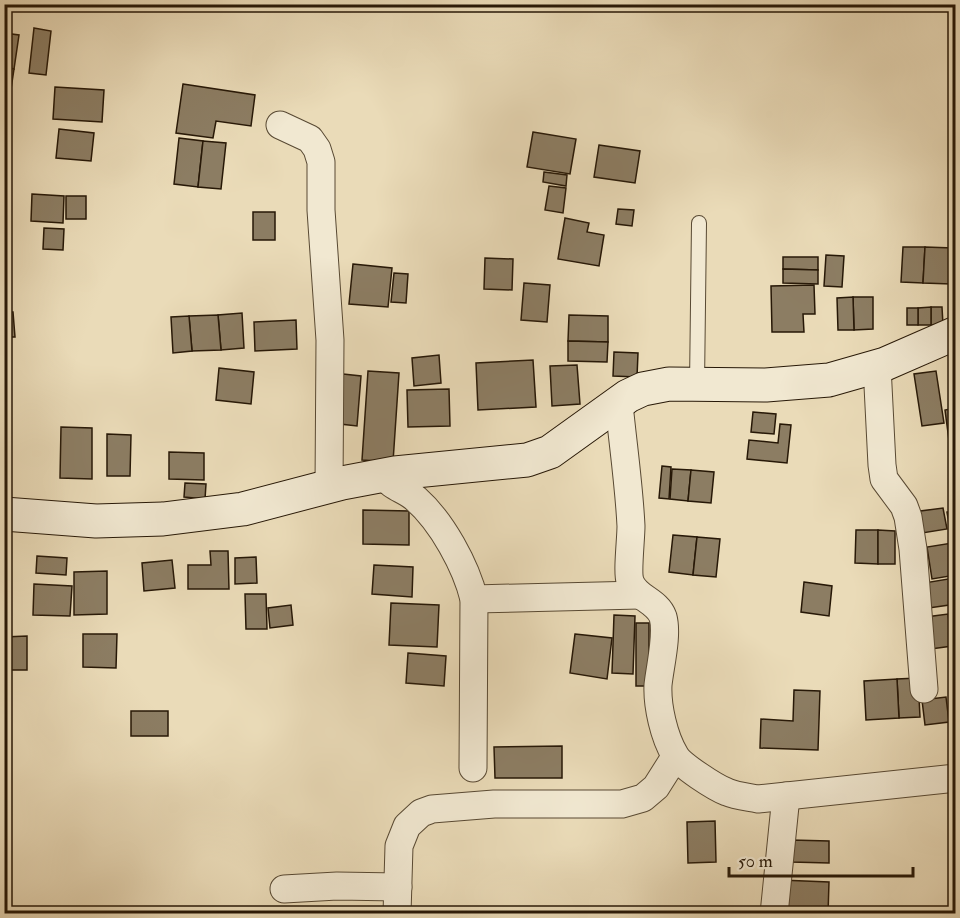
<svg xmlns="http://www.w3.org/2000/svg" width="960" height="918" viewBox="0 0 960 918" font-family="'IM FELL Double Pica',serif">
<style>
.building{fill:#8c7d63;stroke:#271807;stroke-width:1.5}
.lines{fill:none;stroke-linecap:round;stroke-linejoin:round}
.lane-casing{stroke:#584933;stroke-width:16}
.street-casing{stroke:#584933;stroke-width:29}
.secondary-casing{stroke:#271807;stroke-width:35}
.lane{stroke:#f1e8d1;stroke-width:14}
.street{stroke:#f1e8d1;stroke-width:27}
.secondary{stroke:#f1e8d1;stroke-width:33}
</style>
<rect width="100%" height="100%" fill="#eadbb8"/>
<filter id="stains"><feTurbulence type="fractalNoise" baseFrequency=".00333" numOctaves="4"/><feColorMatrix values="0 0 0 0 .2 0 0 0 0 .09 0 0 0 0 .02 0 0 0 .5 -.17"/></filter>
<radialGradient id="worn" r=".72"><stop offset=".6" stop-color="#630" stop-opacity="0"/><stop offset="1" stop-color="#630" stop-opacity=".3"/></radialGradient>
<g class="building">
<polygon points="34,28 51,31 46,75 29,73"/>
<polygon points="4,33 19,35 14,69 4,67"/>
<polygon points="4,67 14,69 11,89 4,88"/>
<polygon points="183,84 255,95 251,126 216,121 213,138 176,133"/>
<polygon points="55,87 104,90 102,122 53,119"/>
<polygon points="59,129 94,133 91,161 56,158"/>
<polygon points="533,132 576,139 570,174 527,167"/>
<polygon points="179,138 203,141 198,187 174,184"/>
<polygon points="203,141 226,143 221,189 198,187"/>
<polygon points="599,145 640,151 635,183 594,177"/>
<polygon points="544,172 567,175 566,186 543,182"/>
<polygon points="549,186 566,188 563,213 545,210"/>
<polygon points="32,194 64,196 63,223 31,221"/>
<rect x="66" y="196" width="20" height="23"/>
<polygon points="618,209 634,210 632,226 616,224"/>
<rect x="253" y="212" width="22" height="28"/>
<polygon points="565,218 589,223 587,232 604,235 599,266 558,259"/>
<polygon points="44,228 64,229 63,250 43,249"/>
<polygon points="903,247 925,247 923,283 901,282"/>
<polygon points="925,247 953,248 951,284 923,283"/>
<polygon points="826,255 844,256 842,287 824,286"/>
<polygon points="783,257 818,257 818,270 783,269"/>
<polygon points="485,258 513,259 512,290 484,289"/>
<polygon points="353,264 392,268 388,307 349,304"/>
<polygon points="783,269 818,270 818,284 783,283"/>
<polygon points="394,273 408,274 406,303 391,302"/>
<polygon points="524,283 550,285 547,322 521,320"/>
<polygon points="814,285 815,314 803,314 804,332 772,332 771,286"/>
<polygon points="853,297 873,297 873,329 854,330"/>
<polygon points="853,297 854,330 838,330 837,298"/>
<polygon points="931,307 942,307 943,325 931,325"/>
<polygon points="931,307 931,325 918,325 918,308"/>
<rect x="907" y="308" width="11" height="17"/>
<polygon points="4,312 13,312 15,337 4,337"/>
<polygon points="242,313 244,348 221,350 218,315"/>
<polygon points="218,315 221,350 192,351 189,316"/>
<polygon points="569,315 608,316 608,342 568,341"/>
<polygon points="189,316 192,351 173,353 171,317"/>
<polygon points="296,320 297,349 255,351 254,322"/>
<polygon points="568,341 608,342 607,362 568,361"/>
<polygon points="614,352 638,353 637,377 613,376"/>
<polygon points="439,355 441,383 414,386 412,358"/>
<polygon points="533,360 536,407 478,410 476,363"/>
<polygon points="577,365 580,404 552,406 550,366"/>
<polygon points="219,368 254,372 251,404 216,400"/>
<polygon points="368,371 399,373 393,462 362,460"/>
<polygon points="936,371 944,423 922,426 914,374"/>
<polygon points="343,374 361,376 357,426 340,424"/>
<polygon points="449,389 450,426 408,427 407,390"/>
<polygon points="953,394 956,394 956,447 950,448 945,410 955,408"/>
<polygon points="753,412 776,414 774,434 751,432"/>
<polygon points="780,424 791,425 787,463 747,459 749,440 778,443"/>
<polygon points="61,427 92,428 92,479 60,478"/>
<polygon points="107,434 131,435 130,476 107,476"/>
<polygon points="169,452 204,453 204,480 169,479"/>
<polygon points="662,466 671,467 669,499 659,498"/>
<polygon points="672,469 691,470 688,501 670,499"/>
<polygon points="691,470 714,472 711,503 688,501"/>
<polygon points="185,483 206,484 205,499 184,497"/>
<polygon points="943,508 947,529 916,534 913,512"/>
<polygon points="363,510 409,511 409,545 363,544"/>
<polygon points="956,510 956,541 952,541 947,512"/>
<polygon points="856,530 878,530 878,564 855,563"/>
<polygon points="878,530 895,531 895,564 878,564"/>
<polygon points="673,535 697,537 693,575 669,572"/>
<polygon points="697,537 720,539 716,577 693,575"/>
<polygon points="952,543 956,575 932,579 927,547"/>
<polygon points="210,551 228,551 229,589 188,589 188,565 211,565"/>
<polygon points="37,556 67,558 66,575 36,573"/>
<polygon points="256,557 257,583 235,584 235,558"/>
<polygon points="172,560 175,588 144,591 142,563"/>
<polygon points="374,565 413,567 412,597 372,594"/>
<polygon points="107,571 107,614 74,615 74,572"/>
<polygon points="954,578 956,604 922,609 918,584"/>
<polygon points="804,582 832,586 829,616 801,612"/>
<polygon points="34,584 72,586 70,616 33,615"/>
<polygon points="4,585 11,586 9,610 4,610"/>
<polygon points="245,594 266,594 267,629 246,629"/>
<polygon points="391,603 439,605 437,647 389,645"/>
<polygon points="291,605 293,625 270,628 268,608"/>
<polygon points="948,614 952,646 931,649 926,617"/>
<polygon points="614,615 635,616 633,674 612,673"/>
<rect x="636" y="623" width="13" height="63"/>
<polygon points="83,634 117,634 116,668 83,667"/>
<polygon points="575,634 612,638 607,679 570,673"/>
<polygon points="27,636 27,670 4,670 4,637"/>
<polygon points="408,653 446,656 444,686 406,683"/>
<polygon points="918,678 920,717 899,718 897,679"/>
<polygon points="897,679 899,718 866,720 864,681"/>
<polygon points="794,690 820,691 818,750 760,748 761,719 793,721"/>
<polygon points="946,697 949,722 925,725 922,700"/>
<rect x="131" y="711" width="37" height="25"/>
<polygon points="956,713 956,733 953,733 949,714"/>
<polygon points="562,746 562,778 495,778 494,747"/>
<polygon points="715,821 716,862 688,863 687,822"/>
<polygon points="791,840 829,841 829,863 791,862"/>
<polygon points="780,880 829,882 828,914 779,914"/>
</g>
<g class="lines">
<defs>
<polyline id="lane" points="697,385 699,223"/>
<g id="street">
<polyline points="280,125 310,139 317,149 321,162 321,210 330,340 329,487"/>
<polyline points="877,366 882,465 884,479 904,506 908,517 913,549 924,689"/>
<path d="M619 404C623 445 629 485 631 526 631 539 627 572 630 581 635 598 657 600 663 617 668 635 660 666 658 685 657 706 664 737 675 755 680 765 716 788 727 792 736 796 748 797 758 799L956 778"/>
<path d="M383 475C392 488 405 489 416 499 442 522 466 566 474 599L473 768"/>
<polyline points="474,599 639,595"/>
<polyline points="284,889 337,886 398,887"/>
<polyline points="397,914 399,846 407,826 421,813 432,809 494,804 622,804 643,798 656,787 675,757"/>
<polyline points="774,914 786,796"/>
</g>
<polyline id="secondary" points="4,514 96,521 163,519 243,509 342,483 395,473 527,460 550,452 628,396 643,389 669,384 766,385 829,380 885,364 956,333"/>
</defs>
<use href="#lane" class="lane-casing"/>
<use href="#street" class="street-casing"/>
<use href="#secondary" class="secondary-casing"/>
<use href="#lane" class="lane"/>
<use href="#street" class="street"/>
<use href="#secondary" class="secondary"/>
</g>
<rect width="960" height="918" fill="none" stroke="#eadbb8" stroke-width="24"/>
<rect x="6" y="6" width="948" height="906" fill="none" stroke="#271807" stroke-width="3"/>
<rect x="12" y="12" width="936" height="894" fill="none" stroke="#271807" stroke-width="1.5"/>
<path d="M729 867v9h184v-9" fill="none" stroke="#271807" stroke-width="3"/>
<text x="738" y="867" font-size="18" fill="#271807" stroke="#f1e8d1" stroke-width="4.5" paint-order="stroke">50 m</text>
<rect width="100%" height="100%" filter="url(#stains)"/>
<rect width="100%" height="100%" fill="url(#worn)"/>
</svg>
